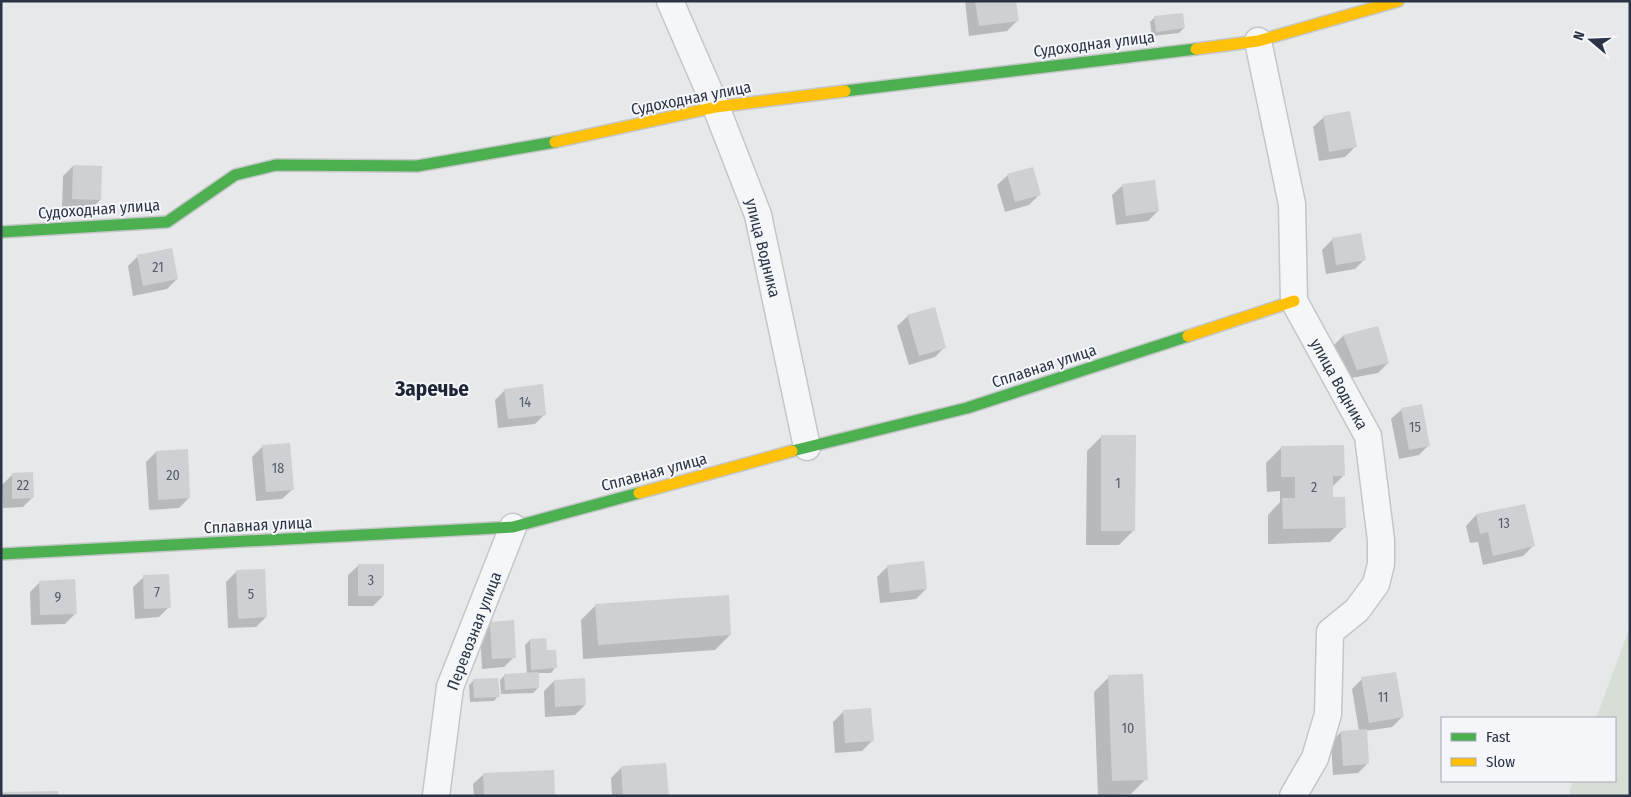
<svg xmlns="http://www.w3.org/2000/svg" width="1631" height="797" viewBox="0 0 1631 797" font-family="'Fira Sans Condensed',sans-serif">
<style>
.green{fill:#d6ded6}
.shadow{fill:#0003}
.building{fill:#ced0d3}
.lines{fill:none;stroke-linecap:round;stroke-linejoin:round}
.street-casing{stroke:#c4c6c8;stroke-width:29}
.fast-casing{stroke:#c4c6c8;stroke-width:14}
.slow-casing{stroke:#c4c6c8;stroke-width:14}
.street{stroke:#f5f6f7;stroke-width:26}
.fast{stroke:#4caf50;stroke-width:11}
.slow{stroke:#ffc107;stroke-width:11}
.labels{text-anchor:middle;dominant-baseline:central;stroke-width:4;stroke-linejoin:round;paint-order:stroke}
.number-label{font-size:14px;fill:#545c69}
.street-label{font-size:16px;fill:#2b3445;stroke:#f4f6f9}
.district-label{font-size:21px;font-weight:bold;fill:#1d2536;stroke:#f4f6f9}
</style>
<rect width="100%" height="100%" fill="#e6e8ea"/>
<polygon class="green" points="1630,627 1630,796 1570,796 1570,789 1573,781 1615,781 1615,718 1596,718"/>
<g class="shadow">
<polygon points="965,1 1015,1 1017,21 1007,31 969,36"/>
<polygon points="1155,17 1184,28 1179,33 1152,36 1150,22"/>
<polygon points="1324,117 1355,147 1345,157 1319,161 1313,127"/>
<polygon points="73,166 100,200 90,210 62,209 63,176"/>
<polygon points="1008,175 1039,195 1029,205 1005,212 997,185"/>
<polygon points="1123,185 1158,211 1148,221 1116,225 1112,195"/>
<polygon points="1332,240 1365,259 1355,269 1326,274 1322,250"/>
<polygon points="138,256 177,279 167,289 133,296 128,266"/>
<polygon points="908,316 945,347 935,357 909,365 897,326"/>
<polygon points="1377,328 1388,363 1378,373 1346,379 1333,346 1343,336"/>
<polygon points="505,390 545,414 535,424 498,428 495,400"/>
<polygon points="1402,409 1429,445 1419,455 1399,459 1391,419"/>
<polygon points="1102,436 1134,530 1119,545 1086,545 1087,451"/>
<polygon points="263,446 293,489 282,499 256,501 252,457"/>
<polygon points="1281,448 1344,475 1332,487 1332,498 1345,527 1330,542 1268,544 1268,515 1280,502 1280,491 1267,492 1266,463"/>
<polygon points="156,452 189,498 179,508 149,510 146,462"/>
<polygon points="12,475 33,497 23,507 3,508 2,485"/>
<polygon points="1476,515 1533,546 1523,556 1483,565 1478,542 1470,543 1466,526"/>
<polygon points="359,565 383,596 373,606 348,606 348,575"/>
<polygon points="887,567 926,589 916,599 880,603 877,577"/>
<polygon points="237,571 266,617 256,627 228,628 226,582"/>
<polygon points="144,577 169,607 159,617 135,619 133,587"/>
<polygon points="40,582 76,613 65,624 31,625 30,592"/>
<polygon points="596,605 730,635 715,650 583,659 581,620"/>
<polygon points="490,623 514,657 504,667 482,669 480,633"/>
<polygon points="530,640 546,651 555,668 551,673 537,673 538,688 533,693 501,694 500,680 505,675 527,674 525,645"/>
<polygon points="1109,677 1146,779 1131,794 1098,796 1094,692"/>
<polygon points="1362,679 1403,716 1392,727 1365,731 1368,763 1358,773 1333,775 1331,742 1341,732 1359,731 1352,689"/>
<polygon points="474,680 498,696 494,701 470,702 469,685"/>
<polygon points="554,681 585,705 575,715 545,717 544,691"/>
<polygon points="843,712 872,741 862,751 835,753 833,722"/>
<polygon points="621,768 667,796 612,796 611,778"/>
<polygon points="484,774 554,796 474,796 473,784"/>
</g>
<g class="building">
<polygon points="975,1 1016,1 1019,21 979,26"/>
<polygon points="1183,13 1185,28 1156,32 1154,16"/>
<polygon points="1350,111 1357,147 1329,152 1323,116"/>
<polygon points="73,165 102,166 101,200 72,199"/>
<polygon points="1033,167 1041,195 1015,202 1007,174"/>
<polygon points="1155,180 1159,211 1126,216 1122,184"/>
<polygon points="1361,233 1366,260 1336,265 1332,238"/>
<polygon points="172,248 178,279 143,286 137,255"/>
<polygon points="935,307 946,348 919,356 907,315"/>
<polygon points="1378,326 1389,363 1357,370 1343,335"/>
<polygon points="543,384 546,415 508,419 504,389"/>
<polygon points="1422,404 1430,446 1409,450 1401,408"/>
<polygon points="1101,435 1136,435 1135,531 1101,531"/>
<polygon points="290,443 294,490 266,492 262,445"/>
<polygon points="1344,445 1345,476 1333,476 1333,497 1345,497 1346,528 1283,529 1282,498 1295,498 1295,477 1281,477 1281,446"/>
<polygon points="188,449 190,498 158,500 156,451"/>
<polygon points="33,472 34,498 12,499 12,473"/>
<polygon points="1525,504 1535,546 1493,556 1488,532 1480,534 1476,514"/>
<polygon points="924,561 927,589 890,593 887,565"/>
<rect x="358" y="564" width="26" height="32"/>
<polygon points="265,569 267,617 238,619 236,570"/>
<polygon points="169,574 171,608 144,609 143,575"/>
<polygon points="75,579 77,614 40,615 39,581"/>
<polygon points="729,595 731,635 598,645 595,604"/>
<polygon points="514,620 516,658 492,659 490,622"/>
<polygon points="546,638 547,650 556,650 557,668 531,670 530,639"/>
<polygon points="539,672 539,688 505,690 504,674"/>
<polygon points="1396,672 1404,717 1369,723 1361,677"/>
<polygon points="1143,674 1148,780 1112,781 1108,675"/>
<polygon points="498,678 500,697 474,698 473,679"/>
<polygon points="585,678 586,705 555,707 554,680"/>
<polygon points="871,708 874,741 845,743 843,710"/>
<polygon points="1367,729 1369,764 1343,766 1341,731"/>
<polygon points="666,763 669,796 623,796 621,766"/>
<polygon points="554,770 555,796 484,796 483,773"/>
<polygon points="58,791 59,796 1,796 1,792"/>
</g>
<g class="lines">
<defs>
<g id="street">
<polyline points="670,1 716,107 758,215 807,447"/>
<polyline points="1258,41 1292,204 1294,301 1368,436 1381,540 1381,564 1376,584 1357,610 1330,632 1328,714 1315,758 1293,796"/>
<polyline points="436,796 450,687 513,527"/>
</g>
<g id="fast">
<polyline points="845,91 1196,49"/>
<polyline points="1,232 167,222 235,175 276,165 417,166 555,142"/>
<polyline points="792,451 967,408 1188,336"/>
<polyline points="1,554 513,527 639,493"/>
</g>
<g id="slow">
<polyline points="1196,49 1258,41 1398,1"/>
<polyline points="555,142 716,107 845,91"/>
<polyline points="1188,336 1294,301"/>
<polyline points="639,493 792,451"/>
</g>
</defs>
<use href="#street" class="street-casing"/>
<use href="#fast" class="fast-casing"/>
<use href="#slow" class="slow-casing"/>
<use href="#street" class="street"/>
<use href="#fast" class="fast"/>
<use href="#slow" class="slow"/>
</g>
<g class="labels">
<g class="number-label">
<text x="158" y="267">21</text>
<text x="525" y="402">14</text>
<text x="1415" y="427">15</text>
<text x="278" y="468">18</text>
<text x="173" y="475">20</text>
<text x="1118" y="483">1</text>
<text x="23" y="485">22</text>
<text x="1314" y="487">2</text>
<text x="1504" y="523">13</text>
<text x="371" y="580">3</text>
<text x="157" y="592">7</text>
<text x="251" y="594">5</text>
<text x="58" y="597">9</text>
<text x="1383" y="697">11</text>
<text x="1128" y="728">10</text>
</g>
<g class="street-label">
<text transform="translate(1094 44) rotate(-7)">Судоходная улица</text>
<text transform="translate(691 98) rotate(-11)">Судоходная улица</text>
<text transform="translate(99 209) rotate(-4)">Судоходная улица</text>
<text transform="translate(763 248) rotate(76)">улица Водника</text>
<text transform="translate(1044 366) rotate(-18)">Сплавная улица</text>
<text transform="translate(1339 384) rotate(61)">улица Водника</text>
<text transform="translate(654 472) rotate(-15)">Сплавная улица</text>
<text transform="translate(258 525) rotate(-3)">Сплавная улица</text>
<text transform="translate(474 631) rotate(-69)">Перевозная улица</text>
</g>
<g class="district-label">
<text x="432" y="389">Заречье</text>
</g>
</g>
<rect width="1631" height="797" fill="none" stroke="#2b3445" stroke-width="5"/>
<rect x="1441" y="717" width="175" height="65" fill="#f4f6f9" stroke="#a4a8b1"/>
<rect x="1451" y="733" width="25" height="8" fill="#4caf50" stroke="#a4a8b1"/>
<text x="1486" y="742" font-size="15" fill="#2b3445">Fast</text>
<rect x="1451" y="758" width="25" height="8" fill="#ffc107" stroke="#a4a8b1"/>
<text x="1486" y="767" font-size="15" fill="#2b3445">Slow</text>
<g transform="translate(1591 40) rotate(289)" stroke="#f4f6f9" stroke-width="4" paint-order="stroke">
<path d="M0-4L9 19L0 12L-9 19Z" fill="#2b3445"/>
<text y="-8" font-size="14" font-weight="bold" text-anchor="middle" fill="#2b3445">N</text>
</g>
</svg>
